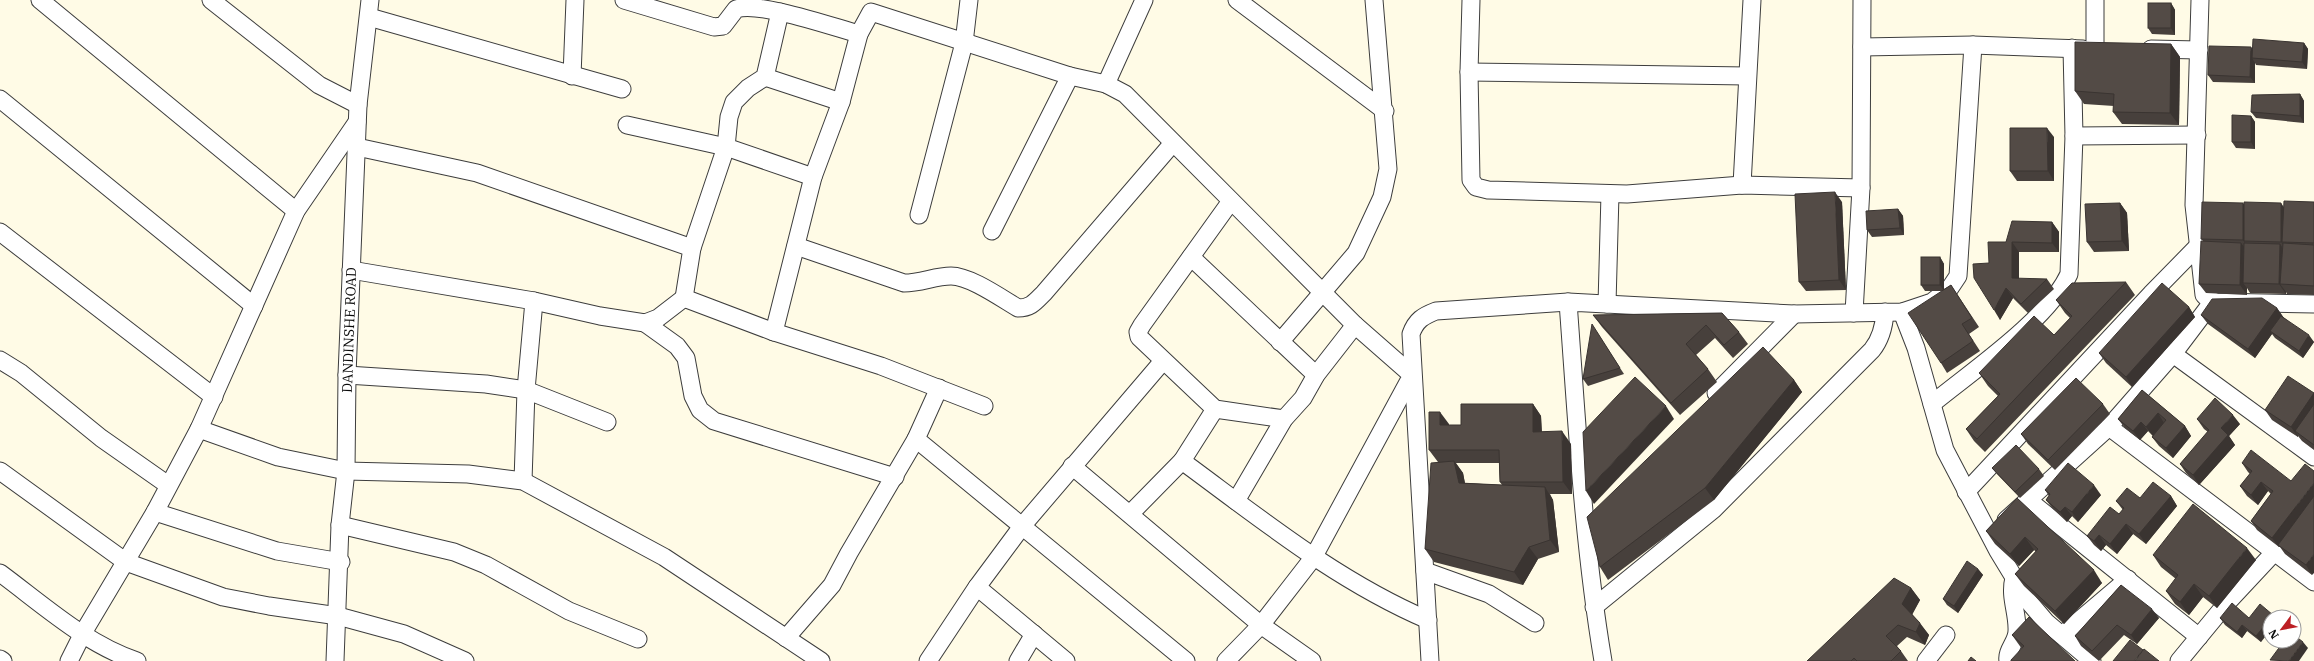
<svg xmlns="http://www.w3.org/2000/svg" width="2314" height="661" viewBox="0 0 2314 661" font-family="'IBM Plex Serif',serif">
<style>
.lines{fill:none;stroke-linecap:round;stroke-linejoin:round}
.minor-casing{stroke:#3d3d3d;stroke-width:19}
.minor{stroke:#fff;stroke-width:17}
.wall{fill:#47403c;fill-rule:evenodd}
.shaded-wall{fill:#3a3431}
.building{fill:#534b46;stroke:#3a3431}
.labels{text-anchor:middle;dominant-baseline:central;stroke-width:4;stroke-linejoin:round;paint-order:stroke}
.street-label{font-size:14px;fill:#0a0a0a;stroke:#fff}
</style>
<rect width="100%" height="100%" fill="#fffbe6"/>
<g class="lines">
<defs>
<g id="minor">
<polyline points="40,0 296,211"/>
<polyline points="211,0 319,85 358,105"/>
<path d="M624 0 714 27 723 26 736 9C759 1 833 27 859 34"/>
<polyline points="1237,0 1385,111"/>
<polyline points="1471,0 1469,72 1471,180 1476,187 1488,190 1627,194 1742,185 1861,188"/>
<polyline points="2200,0 2194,205 2204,295 2209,300 2216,302 2314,304"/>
<polyline points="369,17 622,89"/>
<polyline points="1862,47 1973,45 2083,49"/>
<polyline points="2095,49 2095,0"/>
<polyline points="2151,49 2199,50"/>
<polyline points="1469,72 1747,76"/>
<polyline points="572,76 575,0"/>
<polyline points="765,77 841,102"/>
<polyline points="1106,84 1144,0"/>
<polyline points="0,99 254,306"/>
<polyline points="627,125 726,147 813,177"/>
<polyline points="2074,136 2197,135"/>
<polyline points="357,147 477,173 692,248 684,298 774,332 881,366 984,406"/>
<polyline points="1742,185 1752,0"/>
<polyline points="1231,201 1142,325 1138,332 1139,337 1215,409 1284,419"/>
<polyline points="919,215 964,43 969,0"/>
<polyline points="992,231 1070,76"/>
<polyline points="0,232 214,397"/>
<path d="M796 246 904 283C921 283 935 276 951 276 970 276 1001 298 1018 308 1031 308 1035 302 1044 293L1173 143"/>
<polyline points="692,248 726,147 729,117 734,102 748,88 765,77 780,12"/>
<polyline points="1191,257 1316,375"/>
<polyline points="351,270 534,301 600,316 645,323 658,318 684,298"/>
<polyline points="1607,304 1610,194"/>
<polyline points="1902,312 1916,348 1945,450 1998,551 2029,602 2046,622 2092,661"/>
<polyline points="1854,313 1861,188 1862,0"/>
<polyline points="645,323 677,346 686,358 693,396 700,410 714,421 895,477"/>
<polyline points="774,332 813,177 841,102 859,34 871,12 1070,76 1106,84 1125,94 1355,325 1412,375 1313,558 1261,625 1226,661"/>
<polyline points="1280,342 1356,253 1382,197 1388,169 1374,0"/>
<polyline points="2173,354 2314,457"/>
<polyline points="0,360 21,373 101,438 168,485"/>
<polyline points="347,375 486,384 526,390 607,422"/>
<polyline points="939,388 916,439 1186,661"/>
<polyline points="1716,393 1794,314"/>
<path d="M1932 404C1972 371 2048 320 2069 274L2074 136 2072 48"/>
<path d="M1215 409 1182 461C1261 519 1337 581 1428 620"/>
<polyline points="2109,427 2314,582"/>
<polyline points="199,429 278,457 346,471 468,474 523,481 664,557 821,661"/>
<polyline points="1072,466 1261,625 1312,661"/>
<polyline points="0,471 126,562 223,597 269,606 338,616 404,634 465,661"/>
<polyline points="523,481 526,390 534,301"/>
<polyline points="1966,492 2151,294 2199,245"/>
<polyline points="2028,500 2199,637"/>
<polyline points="1236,501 1284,419 1303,398 1316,375 1355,325"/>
<polyline points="155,512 277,551 341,562"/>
<polyline points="1130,514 1182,461"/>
<polyline points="2006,520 2109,427 2173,354 2213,301"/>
<polyline points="340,525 454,552 486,565 569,611 638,639"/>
<polyline points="1425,571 1489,594 1535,623"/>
<path d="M0 573C42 604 87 645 137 661"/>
<polyline points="977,587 1066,661"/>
<path d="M1594 607 1713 510 1872 350C1881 339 1884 327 1885 312"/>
<polyline points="2062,635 2128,579"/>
<polyline points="786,638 832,585 849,553 916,439"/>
<polyline points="0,659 3,661"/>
<polyline points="69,661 83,633 155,512 199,429 296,211 357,122"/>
<polyline points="335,661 340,525 346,471 347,375 358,105 370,0"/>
<polyline points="928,661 977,587 1023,525 1163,361"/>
<polyline points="1018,661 1034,634"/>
<path d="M1430 661 1411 334C1416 320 1423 316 1436 311L1568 302"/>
<path d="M1603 661C1583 542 1577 422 1568 302L1794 314 1902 312 1932 302 1950 288 1958 276 1973 45"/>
<polyline points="1926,661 1946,635"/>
<path d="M2008 661C2006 650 2017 642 2017 631 2018 613 2009 597 2014 578"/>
<polyline points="2179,661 2226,604 2282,544"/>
</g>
</defs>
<use href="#minor" class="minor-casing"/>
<use href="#minor" class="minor"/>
</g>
<g class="wall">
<polygon points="2171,3 2175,10 2175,35 2152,34 2148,28"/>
<polygon points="2304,43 2308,49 2307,69 2256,65 2255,63 2255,83 2213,82 2208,75 2252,50"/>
<polygon points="2171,44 2180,57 2179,125 2122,124 2113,112 2114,106 2084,104 2075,91"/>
<polygon points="2300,94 2304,101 2304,123 2256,118 2251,112"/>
<polygon points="2251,116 2255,122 2255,149 2236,148 2232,142"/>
<polygon points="2054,137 2054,181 2017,181 2010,171"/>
<polygon points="1842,202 1846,290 1806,291 1799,282"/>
<polygon points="2314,202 2314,295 2287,294 2286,292 2286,294 2250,293 2247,288 2247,295 2206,293 2199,284 2203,241 2201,239 2244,204 2284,207"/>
<polygon points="2120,203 2127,213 2129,251 2094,252 2087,242"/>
<polygon points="1898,209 1903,216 1904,235 1872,237 1867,230"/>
<polygon points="2052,222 2059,232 2059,252 2019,252 2019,279 2047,279 2054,289 2028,313 2013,298 2000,320 1989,263 2006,242"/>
<polygon points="1940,257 1944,264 1944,289 1951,285 1979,327 1969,334 1980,351 1947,373 1941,363 1942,291 1925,291 1921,285"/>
<polygon points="2126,282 2135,295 1985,452 1974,441 1966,429 1998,396 1988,386 1979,373 2054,335 2070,318 2065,313 2056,300"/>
<polygon points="2189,307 2195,317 2132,387 2106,363 2099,353"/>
<polygon points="2277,308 2283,317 2314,342 2303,358 2275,338 2272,334 2255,358 2208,324 2201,315"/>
<polygon points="1722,313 1739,332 1748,344 1733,358 1715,338 1696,355 1708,369 1717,382 1680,415 1602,327 1593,315"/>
<polygon points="1596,331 1624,374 1588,386 1583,379"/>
<polygon points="1794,380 1802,392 1714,500 1608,580 1600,567"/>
<polygon points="2142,390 2185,426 2191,436 2173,458 2159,446 2152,437 2153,436 2148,431 2140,440 2125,428 2118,419"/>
<polygon points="2314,393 2314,450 2302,441 2298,436 2298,437 2272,420 2265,410"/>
<path d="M1533 404 1541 416 1542 432 1571 444 1572 494H1550L1553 500 1559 552 1538 559 1523 585 1434 562 1425 549 1438 462 1429 450 1449 424V425H1461ZM1456 463H1499L1500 482 1502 485 1465 483 1463 473Z"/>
<polygon points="2103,404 2110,414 2055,470 2028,444 2021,434"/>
<polygon points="2197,419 2240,424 2229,436 2235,445 2199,485 2186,473 2180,464 2208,432 2204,429"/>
<polygon points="2242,463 2291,481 2312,575 2285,554 2280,547 2279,547 2257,530 2251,521 2271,494 2268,491 2258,505 2247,496 2240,486 2250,474 2248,472"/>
<polygon points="1992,468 2039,469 2044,476 2020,498 1997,474"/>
<polygon points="2045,490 2101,495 2078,522 2072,516 2067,522 2053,509 2046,500 2049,496"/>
<polygon points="2171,496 2177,506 2146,544 2133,534 2117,554 2106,545 2101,551 2094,545 2087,536 2119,514 2123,510 2116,501"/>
<polygon points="2017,498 2102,583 2064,624 2024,586 2015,574 2036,552 2034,550 2019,566 1995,544 1986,531"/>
<polygon points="2153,555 2256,560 2217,608 2203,597 2189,615 2175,604 2166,591 2176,579 2161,567"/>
<polygon points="1978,569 1983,575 1958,613 1947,605 1943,599"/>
<polygon points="2121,585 2159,618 2137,644 2124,635 2099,661 2081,646 2075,636"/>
<polygon points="1911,588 1920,600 1912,614 1929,635 1925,645 1907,637 1897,646 1901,651 1908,661 1807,661"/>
<polygon points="2273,615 2274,617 2270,617 2261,642 2247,631 2242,638 2225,625 2220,618 2249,618"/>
<polygon points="2012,635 2075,661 2022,649"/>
</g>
<g class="shaded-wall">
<polygon points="2171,3 2175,10 2175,35 2171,28"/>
<polygon points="2304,43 2308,49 2307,69 2302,62"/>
<polygon points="2171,44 2180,57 2179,125 2170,113"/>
<polygon points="2251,47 2256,54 2252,58 2255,63 2255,83 2250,77"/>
<polygon points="2300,94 2304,101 2304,123 2300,116"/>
<polygon points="2251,116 2255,122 2255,149 2251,142"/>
<polygon points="2047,128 2054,137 2054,181 2048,171"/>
<polygon points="1835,192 1842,202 1846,290 1839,280"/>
<polygon points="2120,203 2127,213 2129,251 2122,241"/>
<polygon points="2243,203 2250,213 2244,241 2249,250 2243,240"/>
<polygon points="2281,203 2288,213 2282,242 2288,249 2288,251 2281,242"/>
<polygon points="1898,209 1903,216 1904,235 1900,228"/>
<polygon points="2052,222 2059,232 2059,252 2052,243"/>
<polygon points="2012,242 2019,252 2019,288 2012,278"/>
<polygon points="2241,243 2248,252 2243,283 2247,288 2247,295 2240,285"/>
<polygon points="2280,244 2287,254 2280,284 2286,292 2286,294 2279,284"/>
<polygon points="1940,257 1944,264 1944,291 1940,285"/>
<polygon points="2006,288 2013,298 2000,320 1994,310"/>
<polygon points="2189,307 2195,317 2132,387 2126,377"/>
<polygon points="2277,308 2284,318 2270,331 2272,334 2255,358 2248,349"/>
<polygon points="2309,335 2314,342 2303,358 2299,351"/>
<polygon points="1794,380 1802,392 1714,500 1705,488"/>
<polygon points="2314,393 2314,412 2295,431 2298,436 2298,437 2291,427"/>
<polygon points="1533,404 1541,416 1542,444 1533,432"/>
<polygon points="1666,406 1674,419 1594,504 1586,491"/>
<polygon points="1440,412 1449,424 1449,438 1440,425"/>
<polygon points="2158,413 2164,423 2153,436 2146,427"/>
<polygon points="2233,415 2240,424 2229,436 2235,445 2199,485 2193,475 2221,428"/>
<polygon points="2141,422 2148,431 2140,440 2133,431"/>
<polygon points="2185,426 2191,436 2173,458 2166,448"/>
<polygon points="1562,431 1571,444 1572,494 1563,482"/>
<polygon points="1454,461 1463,473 1467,495 1459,483"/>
<polygon points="2261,482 2268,491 2258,505 2251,495"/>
<polygon points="2314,483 2314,502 2278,545 2280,547 2279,547 2272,538"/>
<polygon points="2094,485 2101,495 2078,522 2072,512"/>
<polygon points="1545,487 1553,500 1559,552 1550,540"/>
<polygon points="2171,496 2177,506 2146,544 2139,534"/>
<polygon points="2065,507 2072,516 2067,522 2060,512"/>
<polygon points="2126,524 2133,534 2117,554 2110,544"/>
<polygon points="2099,535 2106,545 2101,551 2094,541"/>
<polygon points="2025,537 2034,550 2019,566 2010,554"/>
<polygon points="1529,547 1538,559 1523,585 1514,572"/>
<polygon points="2247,548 2256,560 2217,608 2209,596"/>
<polygon points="2314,554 2314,573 2312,575 2306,565"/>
<polygon points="1978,569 1983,575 1958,613 1954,606"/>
<polygon points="2094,570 2102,583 2064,624 2055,611"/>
<polygon points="2194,584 2203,597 2189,615 2180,602"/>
<polygon points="1911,588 1920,600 1911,617 1902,604"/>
<polygon points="2152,609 2159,618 2137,644 2131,635"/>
<polygon points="2270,619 2270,631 2261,642 2256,636"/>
<polygon points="1920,623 1929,635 1925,645 1916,632"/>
<polygon points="2242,625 2247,631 2242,638 2237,632"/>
<polygon points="2303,642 2308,648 2299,661 2289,661"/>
</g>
<g class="building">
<rect x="2148" y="3" width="23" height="25"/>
<polygon points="2253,39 2304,43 2302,62 2252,58"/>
<polygon points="2075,42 2171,44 2170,113 2113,112 2114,94 2075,91"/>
<polygon points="2209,46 2251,47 2250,77 2208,75"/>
<polygon points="2300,94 2300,116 2251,112 2252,95"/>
<polygon points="2232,115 2251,116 2251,142 2232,142"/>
<polygon points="2010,128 2047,128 2048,171 2010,171"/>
<polygon points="1835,192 1839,280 1799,282 1795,194"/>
<polygon points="2284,201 2314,202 2314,243 2282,242"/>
<polygon points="2202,202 2243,203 2243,240 2201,239"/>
<polygon points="2244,202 2281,203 2281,242 2244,241"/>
<polygon points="2120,203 2122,241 2087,242 2085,204"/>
<polygon points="1898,209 1900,228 1867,230 1866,211"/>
<polygon points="2012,221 2052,222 2052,243 2012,242 2012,278 2047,279 2021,304 2006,288 1994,310 1974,278 1973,264 1989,263 1988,242 2006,242"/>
<polygon points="2201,241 2241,243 2240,285 2199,284"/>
<polygon points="2244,243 2280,244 2279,284 2243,283"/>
<polygon points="2283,243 2314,245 2314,286 2280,284"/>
<rect x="1921" y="257" width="19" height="28"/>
<polygon points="2126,282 1977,439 1966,429 2000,394 1979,373 2034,316 2054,335 2072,316 2056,300 2072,283"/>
<polygon points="2162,283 2189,307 2126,377 2099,353"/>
<polygon points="1951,285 1972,318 1962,324 1973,341 1941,363 1908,313"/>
<polygon points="2262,298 2277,308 2248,349 2201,315 2212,299"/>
<polygon points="1722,313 1739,332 1724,345 1706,325 1686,344 1708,369 1671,403 1593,315"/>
<polygon points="2281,316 2309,335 2299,351 2270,331"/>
<polygon points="1592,324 1620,368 1583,379"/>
<polygon points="1763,347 1794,380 1705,488 1600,567 1587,517"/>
<polygon points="2288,376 2314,393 2291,427 2265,410"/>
<polygon points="1635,377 1666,406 1586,491 1583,432"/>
<polygon points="2076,378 2103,404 2048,460 2021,434"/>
<polygon points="2142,390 2185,426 2166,448 2152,437 2166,420 2158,413 2146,427 2141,422 2133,431 2118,419"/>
<polygon points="2215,398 2233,415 2221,428 2228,435 2193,475 2180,464 2209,430 2197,419"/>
<polygon points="1461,404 1533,404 1533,432 1562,431 1563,482 1500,482 1499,450 1429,450 1429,412 1440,412 1440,425 1461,425"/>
<polygon points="2314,404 2314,445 2295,431"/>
<polygon points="2016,445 2039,469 2015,492 1992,468"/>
<polygon points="2251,450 2291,481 2305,464 2314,471 2314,483 2272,538 2251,521 2273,491 2261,482 2251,495 2240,486 2252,471 2242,463"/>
<polygon points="1454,461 1459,483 1545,487 1550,540 1529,547 1514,572 1425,549 1431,463"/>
<polygon points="2068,463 2094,485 2072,512 2065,507 2060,512 2046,500 2050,494 2045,490"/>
<polygon points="2153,482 2171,496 2139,534 2126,524 2110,544 2099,535 2094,541 2087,536 2110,507 2119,514 2124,508 2116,501 2127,488 2140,498"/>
<polygon points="2314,496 2314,554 2306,565 2278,545"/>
<polygon points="2017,498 2094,570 2055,611 2015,574 2038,549 2025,537 2010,554 1986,531"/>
<polygon points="2193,504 2247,548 2209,596 2194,584 2180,602 2166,591 2178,575 2153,555"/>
<polygon points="1967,561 1978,569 1954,606 1943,599"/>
<polygon points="1894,578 1911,588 1902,604 1920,623 1916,632 1898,625 1886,636 1901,651 1891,661 1857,661 1854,658 1851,661 1807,661"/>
<polygon points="2121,585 2152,609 2131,635 2117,625 2092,651 2075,636"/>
<polygon points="2232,603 2249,618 2260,604 2273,615 2271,617 2270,617 2270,619 2256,636 2242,625 2237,632 2220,618"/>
<polygon points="2029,617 2075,661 2011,661 2011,660 2024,646 2012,635"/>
<polygon points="2294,635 2303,642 2289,661 2270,660 2284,641 2294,641"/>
<polygon points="2130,640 2143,650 2134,661 2113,661"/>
<polygon points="2144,649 2159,661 2135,661"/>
<polygon points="1971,657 1976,661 1968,661"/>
</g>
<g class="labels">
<g class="street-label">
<text transform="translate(349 330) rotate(-88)">DANDINSHE ROAD</text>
</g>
</g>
<g transform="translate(2282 629) rotate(238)"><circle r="19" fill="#ffffff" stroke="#9d9d9d"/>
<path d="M0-3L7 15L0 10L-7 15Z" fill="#bc1f24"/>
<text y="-6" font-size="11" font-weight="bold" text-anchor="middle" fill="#0a0a0a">N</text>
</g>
</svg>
